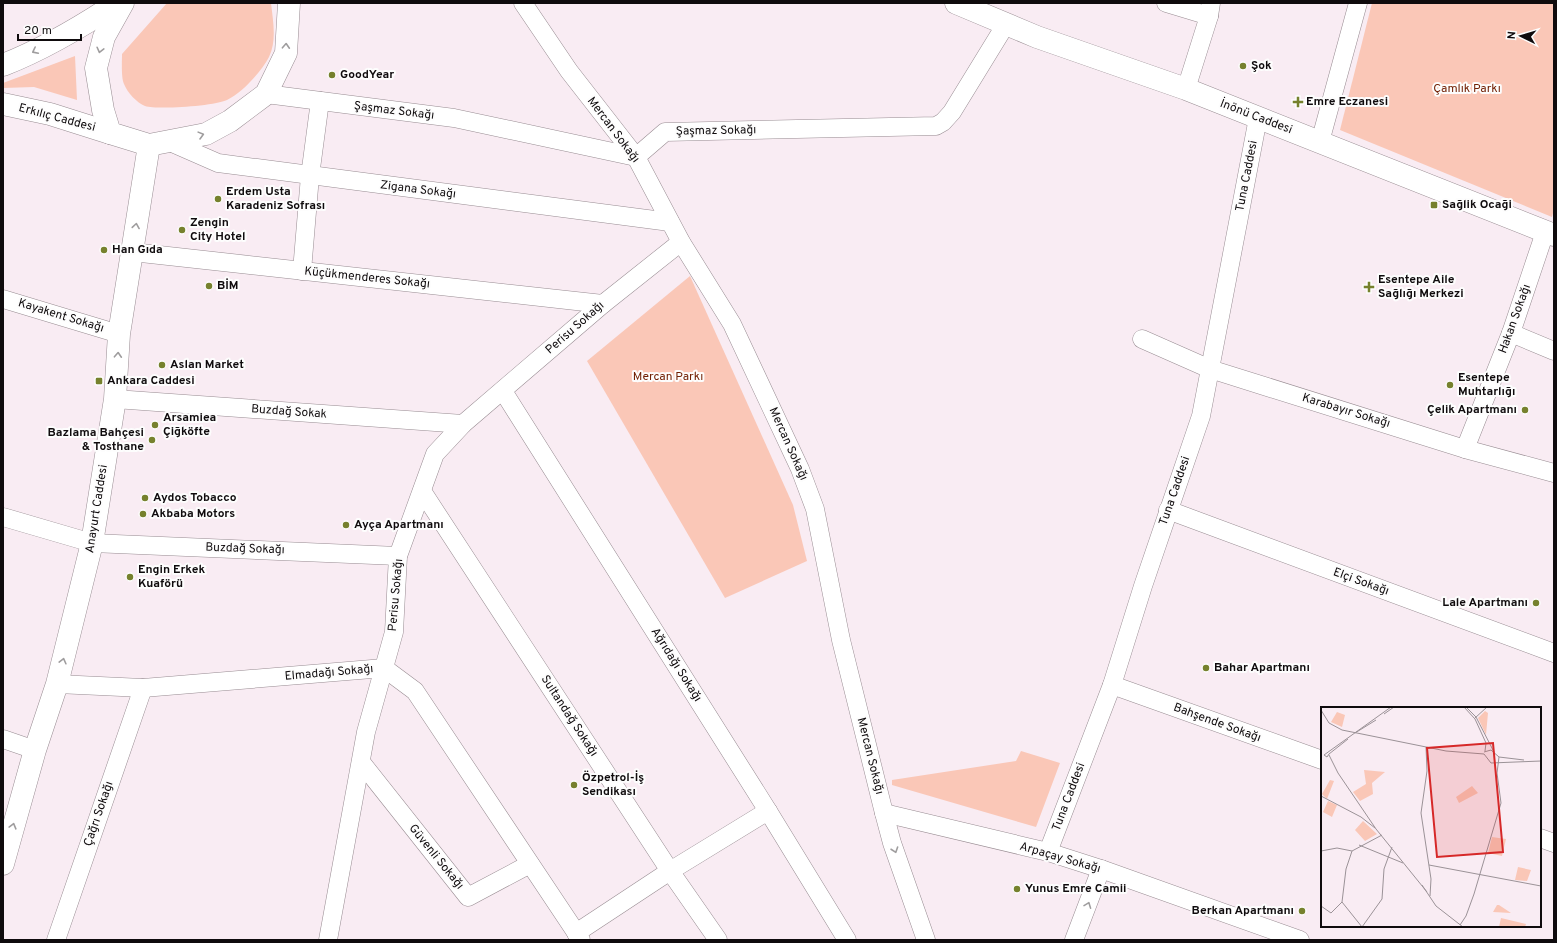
<svg xmlns="http://www.w3.org/2000/svg" width="1557" height="943" viewBox="0 0 1557 943" font-family="Overpass,sans-serif">
<style>
.green{fill:#fac7b7}
.lines{fill:none;stroke-linecap:round;stroke-linejoin:round}
.minor-casing{stroke:#988c92;stroke-width:19}
.tertiary-casing{stroke:#988c92;stroke-width:23}
.minor{stroke:#fff;stroke-width:18}
.tertiary{stroke:#fff;stroke-width:22}
.oneway{stroke:#9f9d9e}
.poi-dot{fill:#76812d;stroke:#fdfdfd;stroke-width:1.5}
.labels{text-anchor:middle;dominant-baseline:central;stroke-width:4;stroke-linejoin:round;paint-order:stroke}
.poi-label{font-size:12px;font-weight:bold;fill:#0f0b0d;stroke:#fdfdfd;text-anchor:start}
.park-label{font-size:12px;fill:#722105;stroke:#fdfdfd}
.street-label{font-size:12px;fill:#0f0b0d;stroke:#fdfdfd}
.inset-road{fill:none;stroke:#9b9297;stroke-width:1}
.view{fill:#d62828;fill-opacity:0.15;stroke:#d62828;stroke-width:2}
.inset-edge{fill:none;stroke:#0f0b0d;stroke-width:2}
</style>
<rect width="100%" height="100%" fill="#f9ecf3"/>
<g class="green">
<path d="M167 3H271C273 21 277 40 269 57 261 72 242 93 227 100 214 106 158 110 145 106 137 103 127 92 124 84 121 78 122 61 122 54Z"/>
<polygon points="1372,3 1554,3 1554,209 1552,217 1340,130"/>
<polygon points="75,56 77,100 34,87 3,88 3,83"/>
<polygon points="690,276 793,505 807,561 725,598 587,361"/>
<polygon points="1021,751 1060,763 1036,827 892,785 892,780 1016,761"/>
</g>
<g class="lines">
<defs>
<g id="minor">
<polyline points="523,3 569,71 636,157 681,242 732,324 800,469 815,509 841,640 884,813 892,843 926,940"/>
<polyline points="1166,3 1209,16"/>
<polyline points="1186,89 1209,16 1211,3"/>
<polyline points="266,94 454,118 636,157 665,132 936,126 943,122 952,112 1006,24"/>
<polyline points="170,142 218,163 670,222"/>
<polyline points="1320,142 1358,3"/>
<polyline points="132,252 603,304"/>
<polyline points="302,271 310,176 320,101"/>
<polyline points="3,299 119,334"/>
<polyline points="1511,333 1554,351"/>
<polyline points="1142,339 1210,369 1465,449 1554,473"/>
<polyline points="503,391 768,811 847,940"/>
<polyline points="115,399 463,424"/>
<polyline points="1465,449 1511,333 1545,232"/>
<polyline points="422,491 670,871 718,940"/>
<polyline points="1168,510 1554,653"/>
<polyline points="3,517 92,543 398,556"/>
<polyline points="57,684 143,688 384,668 415,691 581,940"/>
<polyline points="1112,685 1322,760"/>
<polyline points="3,739 35,750"/>
<polyline points="361,762 468,897 530,864"/>
<polyline points="884,813 1048,852 1101,869 1300,940"/>
<polyline points="1540,838 1554,843"/>
<polyline points="1048,852 1112,685 1143,586 1201,416 1258,118"/>
<polyline points="576,933 670,871 768,811"/>
<polyline points="56,940 143,688"/>
<polyline points="328,940 366,732 394,632 398,556 435,454 463,424 603,304 681,242"/>
<polyline points="1074,940 1101,869"/>
</g>
<g id="tertiary">
<polyline points="123,3 104,37 96,68 103,110 110,133 149,145 206,134 230,121 266,94 286,53 289,3"/>
<polyline points="956,3 1037,37 1186,89 1554,235"/>
<path d="M3 65C44 49 81 27 117 3"/>
<polyline points="3,104 50,114 110,133"/>
<polyline points="3,864 35,750 57,684 92,543 115,399 119,334 149,145"/>
</g>
</defs>
<use href="#minor" class="minor-casing"/>
<use href="#tertiary" class="tertiary-casing"/>
<use href="#minor" class="minor"/>
<use href="#tertiary" class="tertiary"/>
</g>
<defs><path id="oneway-chevron" d="M-2-3.5L2.5 0L-2 3.5" fill="none" stroke-width="1.6" stroke-linecap="round" stroke-linejoin="round"/></defs>
<g class="oneway">
<use href="#oneway-chevron" transform="translate(286 46) rotate(-87)"/>
<use href="#oneway-chevron" transform="translate(100 50) rotate(104)"/>
<use href="#oneway-chevron" transform="translate(35 51) rotate(153)"/>
<use href="#oneway-chevron" transform="translate(201 135) rotate(-15)"/>
<use href="#oneway-chevron" transform="translate(136 226) rotate(-81)"/>
<use href="#oneway-chevron" transform="translate(118 355) rotate(-87)"/>
<use href="#oneway-chevron" transform="translate(63 661) rotate(-76)"/>
<use href="#oneway-chevron" transform="translate(13 826) rotate(-75)"/>
<use href="#oneway-chevron" transform="translate(895 850) rotate(71)"/>
<use href="#oneway-chevron" transform="translate(1088 905) rotate(-69)"/>
</g>
<g class="poi-dot">
<circle cx="1243" cy="66" r="4"/>
<circle cx="332" cy="75" r="4"/>
<path d="M1296 96h4v4h4v4h-4v4h-4v-4h-4v-4h4z"/>
<circle cx="218" cy="199" r="4"/>
<rect x="1430" y="201" width="8" height="8" rx="2"/>
<circle cx="182" cy="230" r="4"/>
<circle cx="104" cy="250" r="4"/>
<circle cx="209" cy="286" r="4"/>
<path d="M1367 281h4v4h4v4h-4v4h-4v-4h-4v-4h4z"/>
<circle cx="162" cy="365" r="4"/>
<rect x="95" y="377" width="8" height="8" rx="2"/>
<circle cx="1450" cy="385" r="4"/>
<circle cx="1525" cy="410" r="4"/>
<circle cx="155" cy="425" r="4"/>
<circle cx="152" cy="440" r="4"/>
<circle cx="145" cy="498" r="4"/>
<circle cx="143" cy="514" r="4"/>
<circle cx="346" cy="525" r="4"/>
<circle cx="130" cy="577" r="4"/>
<circle cx="1536" cy="603" r="4"/>
<circle cx="1206" cy="668" r="4"/>
<circle cx="574" cy="785" r="4"/>
<circle cx="1017" cy="889" r="4"/>
<circle cx="1302" cy="911" r="4"/>
</g>
<g class="labels">
<g class="poi-label">
<text x="1251" y="66">Şok</text>
<text x="340" y="75">GoodYear</text>
<text x="1306" y="102">Emre Eczanesi</text>
<text x="226" y="192">Erdem Usta<tspan x="226" dy="14">Karadeniz Sofrası</tspan></text>
<text x="1442" y="205">Sağlik Ocaği</text>
<text x="190" y="223">Zengin<tspan x="190" dy="14">City Hotel</tspan></text>
<text x="112" y="250">Han Gıda</text>
<text x="1378" y="280">Esentepe Aile<tspan x="1378" dy="14">Sağlığı Merkezi</tspan></text>
<text x="217" y="286">BİM</text>
<text x="170" y="365">Aslan Market</text>
<text x="1458" y="378">Esentepe<tspan x="1458" dy="14">Muhtarlığı</tspan></text>
<text x="107" y="381">Ankara Caddesi</text>
<text x="1517" y="410" text-anchor="end">Çelik Apartmanı</text>
<text x="163" y="418">Arsamiea<tspan x="163" dy="14">Çiğköfte</tspan></text>
<text x="144" y="433" text-anchor="end">Bazlama Bahçesi<tspan x="144" dy="14">&amp; Tosthane</tspan></text>
<text x="153" y="498">Aydos Tobacco</text>
<text x="151" y="514">Akbaba Motors</text>
<text x="354" y="525">Ayça Apartmanı</text>
<text x="138" y="570">Engin Erkek<tspan x="138" dy="14">Kuaförü</tspan></text>
<text x="1528" y="603" text-anchor="end">Lale Apartmanı</text>
<text x="1214" y="668">Bahar Apartmanı</text>
<text x="582" y="778">Özpetrol-İş<tspan x="582" dy="14">Sendikası</tspan></text>
<text x="1025" y="889">Yunus Emre Camii</text>
<text x="1294" y="911" text-anchor="end">Berkan Apartmanı</text>
</g>
<g class="park-label">
<text x="1467" y="89">Çamlık Parkı</text>
<text x="668" y="377">Mercan Parkı</text>
</g>
<g class="street-label">
<text transform="translate(394 111) rotate(7)">Şaşmaz Sokağı</text>
<text transform="translate(1256 117) rotate(21)">İnönü Caddesi</text>
<text transform="translate(57 118) rotate(15)">Erkılıç Caddesi</text>
<text transform="translate(613 130) rotate(53)">Mercan Sokağı</text>
<text transform="translate(716 131) rotate(-1)">Şaşmaz Sokağı</text>
<text transform="translate(1247 176) rotate(-79)">Tuna Caddesi</text>
<text transform="translate(418 190) rotate(7)">Zigana Sokağı</text>
<text transform="translate(367 278) rotate(6)">Küçükmenderes Sokağı</text>
<text transform="translate(61 316) rotate(17)">Kayakent Sokağı</text>
<text transform="translate(1515 319) rotate(-70)">Hakan Sokağı</text>
<text transform="translate(575 328) rotate(-41)">Perisu Sokağı</text>
<text transform="translate(1346 411) rotate(17)">Karabayır Sokağı</text>
<text transform="translate(289 412) rotate(4)">Buzdağ Sokak</text>
<text transform="translate(788 444) rotate(66)">Mercan Sokağı</text>
<text transform="translate(1175 491) rotate(-71)">Tuna Caddesi</text>
<text transform="translate(97 509) rotate(-81)">Anayurt Caddesi</text>
<text transform="translate(245 549) rotate(2)">Buzdağ Sokağı</text>
<text transform="translate(1361 582) rotate(20)">Elçi Sokağı</text>
<text transform="translate(396 595) rotate(-85)">Perisu Sokağı</text>
<text transform="translate(676 665) rotate(58)">Ağrıdağı Sokağı</text>
<text transform="translate(329 673) rotate(-5)">Elmadağı Sokağı</text>
<text transform="translate(569 716) rotate(57)">Sultandağ Sokağı</text>
<text transform="translate(1217 723) rotate(20)">Bahşende Sokağı</text>
<text transform="translate(870 756) rotate(76)">Mercan Sokağı</text>
<text transform="translate(1069 797) rotate(-69)">Tuna Caddesi</text>
<text transform="translate(99 814) rotate(-71)">Çağrı Sokağı</text>
<text transform="translate(436 857) rotate(51)">Güvenli Sokağı</text>
<text transform="translate(1060 858) rotate(16)">Arpaçay Sokağı</text>
</g>
</g>
<g transform="translate(1321 707)">
<rect width="220" height="220" fill="#f9ecf3"/>
<path d="M164 4 167 6 165 28 157 11ZM16 5 24 8 21 20 10 15ZM43 63 64 65 51 76 52 87 39 94 32 85 45 77ZM9 73 13 74 6 92 1 87ZM151 79 157 86 138 96 135 90ZM7 94 16 98 11 110 2 105ZM42 114 56 127 44 134 34 123ZM171 130 185 132 181 149 167 146ZM197 160 210 163 206 174 194 173ZM176 198H178L190 206 172 205ZM180 211 205 217 204 220H178Z" fill="#fac7b7"/>
<path class="inset-road" d="M143 0 154 12 165 36 164 44M145 0 155 10 173 45M0 3 8 16 21 23 125 44 163 47M63 7 73 0M154 11 166 0M34 26 55 13M105 40 106 64 100 106 110 172 109 189M163 45 170 43 178 50M8 47 6 50 3 48 70 0M8 47 27 32M163 47 170 56 220 54M8 48 17 66 55 122 106 185M178 50 203 53M0 89 40 110 54 121M38 138 82 156M0 144 16 141 31 144M108 158 220 179M101 178 115 199 142 220M21 195 25 162 31 144 61 128M21 195 41 220M0 199 10 206 21 195M139 218 145 209 153 187 180 96 176 66 178 50M41 220 61 192 63 162 71 140"/>
<path class="view" d="M172 36 182 145 116 150 106 41Z"/>
<rect width="220" height="220" class="inset-edge"/>
</g>
<rect width="1557" height="943" fill="none" stroke="#0f0b0d" stroke-width="8"/>
<g transform="translate(1521 36) rotate(275)" stroke="#fdfdfd" stroke-width="3" paint-order="stroke">
<path d="M0-3L7 15L0 10L-7 15Z" fill="#0f0b0d"/>
<text y="-6" font-size="11" font-weight="bold" text-anchor="middle" fill="#0f0b0d">N</text>
</g>
<path d="M18 34v6h63v-6" fill="none" stroke="#0f0b0d" stroke-width="2"/>
<text x="24" y="34" font-size="12" fill="#0f0b0d" stroke="#fdfdfd" stroke-width="3" paint-order="stroke">20 m</text>
</svg>
